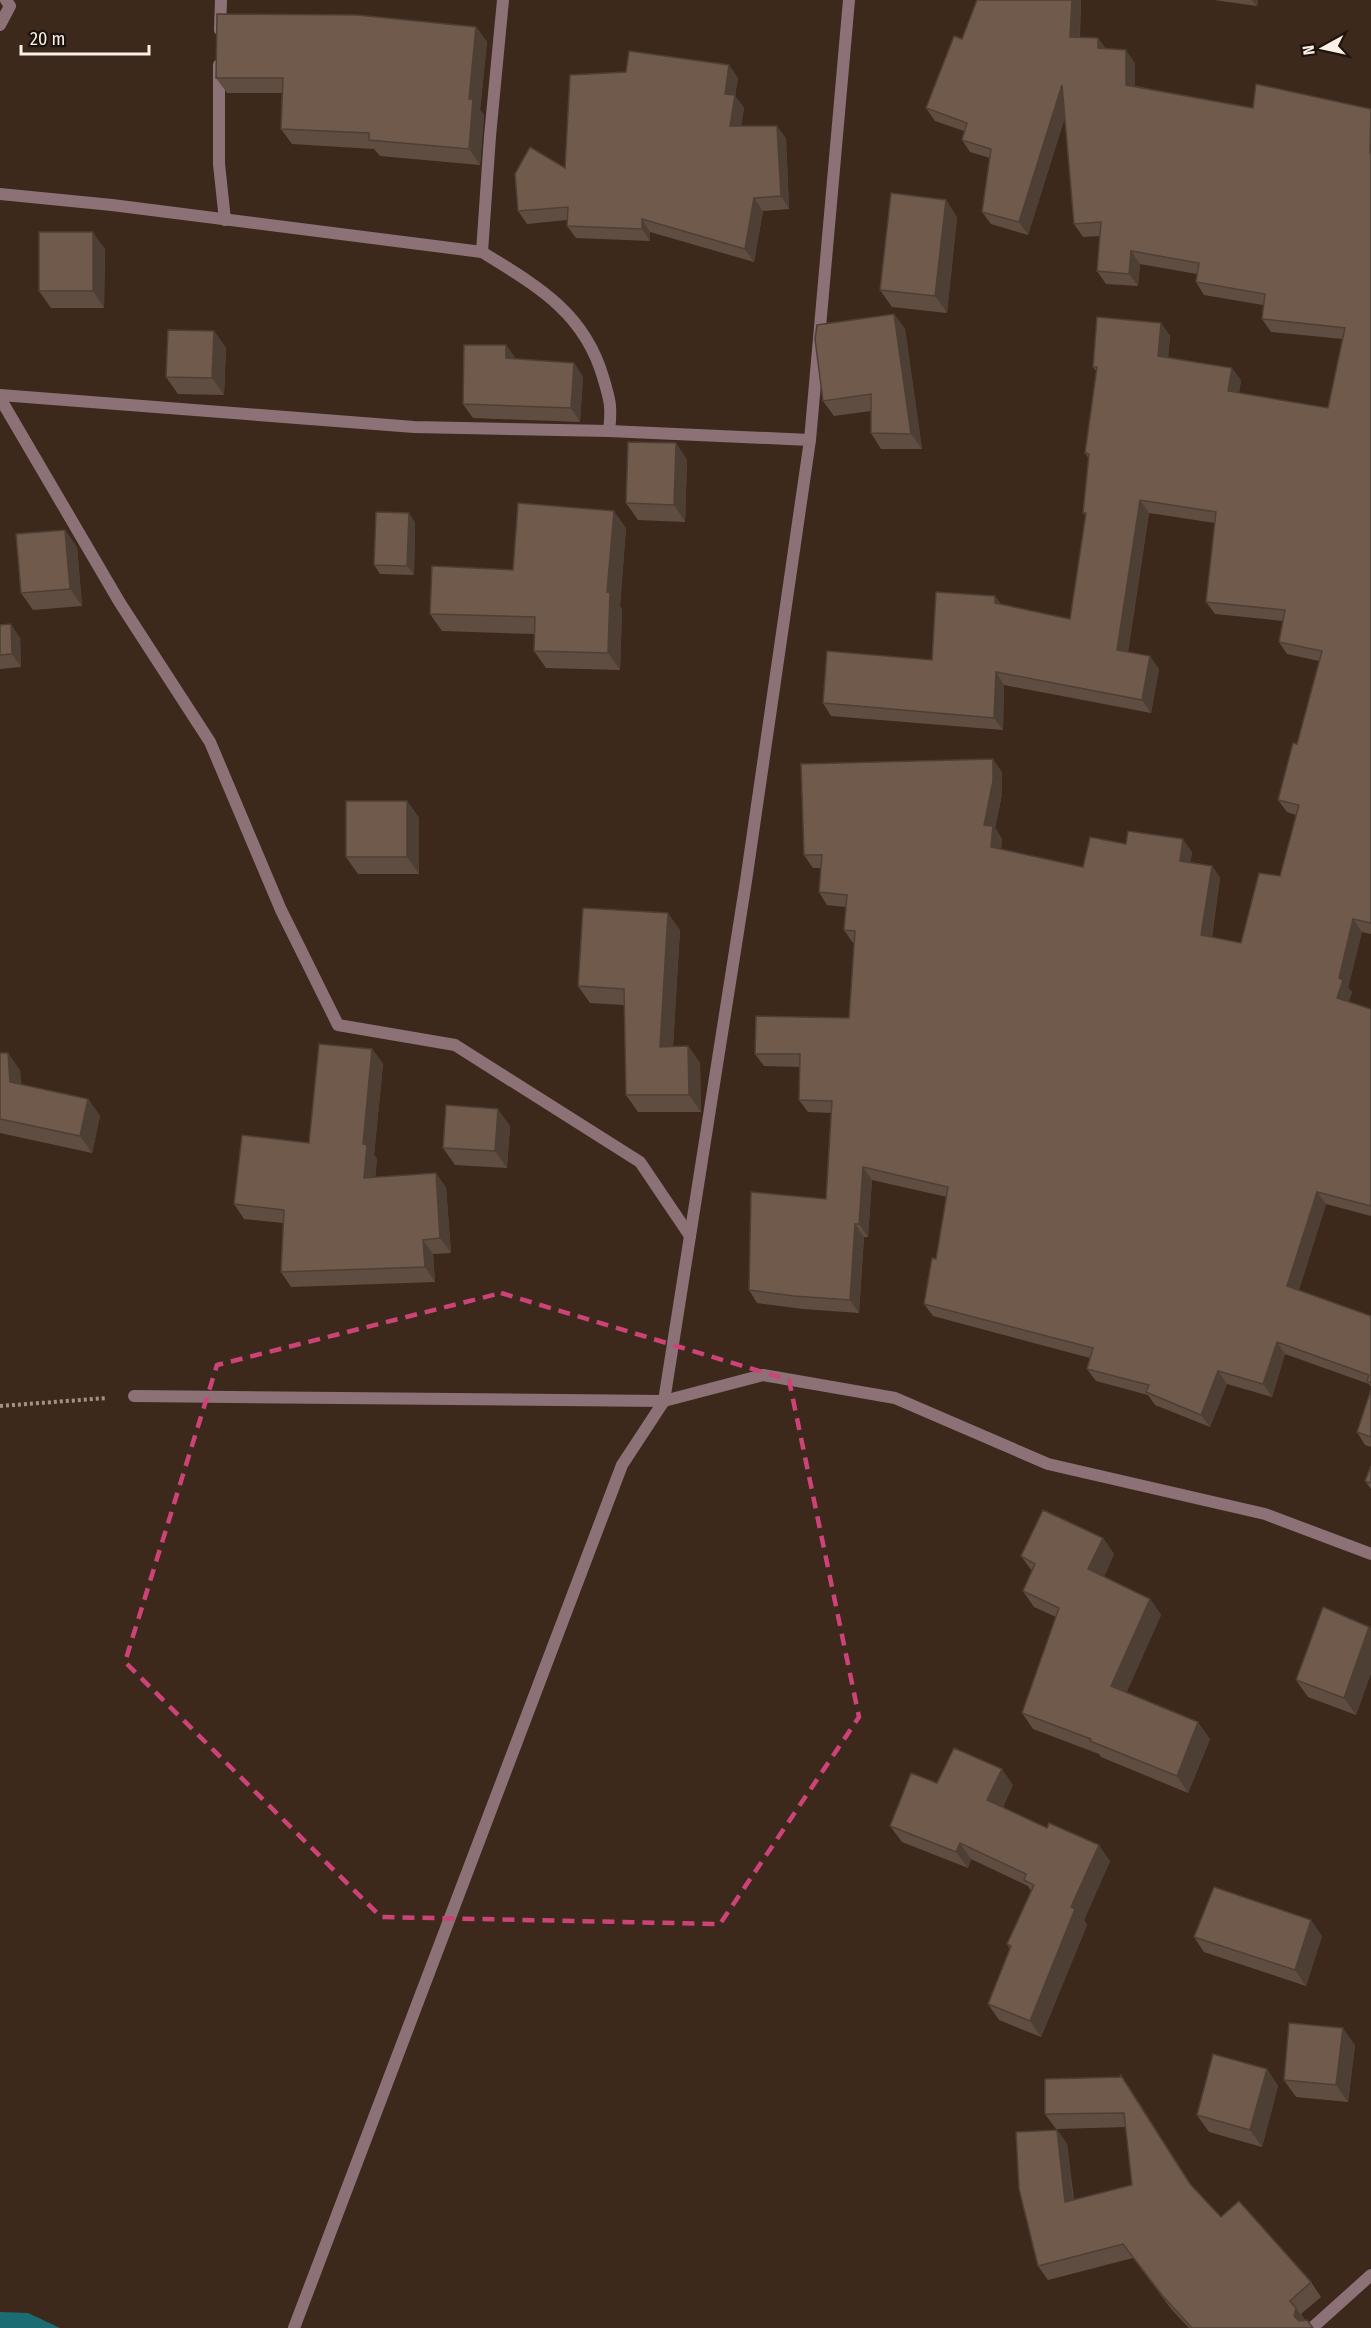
<svg xmlns="http://www.w3.org/2000/svg" width="1371" height="2328" viewBox="0 0 1371 2328" font-family="'Fira Sans Condensed',sans-serif">
<style>
.water{fill:#1b6d73}
.lines{fill:none;stroke-linecap:round;stroke-linejoin:round}
.path{stroke:#a29187;stroke-width:4;stroke-dasharray:3 3;stroke-linecap:butt}
.minor{stroke:#8c7276;stroke-width:12}
.wall{fill:#604d41}
.shaded-wall{fill:#4e3f35}
.building{fill:#705a4c;stroke:#4e3f35;stroke-width:1.5}
.marked{fill:none;stroke:#ce4377;stroke-width:4.5;stroke-dasharray:12 8;stroke-linejoin:round}
</style>
<rect width="100%" height="100%" fill="#3d291c"/>
<polygon class="water" points="0,2312 28,2313 60,2328 0,2328"/>
<g class="lines">
<polyline class="path" points="0,1406 107,1398"/>
<g class="minor">
<polyline points="0,25 10,6 6,0"/>
<polyline points="220,30 221,0"/>
<polyline points="219,65 219,164 225,220"/>
<polyline points="0,194 112,205 482,252 490,136 503,0"/>
<path d="M482 252C537 286 584 312 603 377 610 400 612 407 609 431"/>
<polyline points="0,395 414,427 609,431 810,440"/>
<polyline points="0,398 120,603 210,742 281,910 338,1025 455,1045 640,1162 690,1236"/>
<polyline points="134,1396 664,1401 763,1375 895,1398 1048,1464 1265,1514 1371,1554"/>
<polyline points="294,2328 622,1465 664,1401 746,881 810,440 849,0"/>
<polyline points="1312,2328 1371,2275"/>
</g>
</g>
<g class="wall">
<polygon points="977,0 1081,0 1080,37 1135,63 1135,86 1253,108 1371,109 1371,934 1362,932 1348,988 1352,992 1348,1002 1371,1009 1371,1216 1326,1204 1299,1290 1371,1316 1371,1387 1369,1384 1285,1354 1272,1397 1227,1384 1210,1427 1155,1405 1148,1395 1096,1381 1087,1369 1090,1358 933,1316 924,1304 936,1259 947,1197 872,1180 868,1237 864,1237 859,1313 803,1309 757,1303 749,1290 826,1199 831,1113 808,1112 799,1100 800,1067 764,1066 755,1054 849,1018 854,943 853,943 844,930 846,907 827,905 819,892 821,868 813,868 804,855 1002,772 1002,794 995,828 1002,839 1001,849 1083,867 1126,844 1192,852 1190,862 1212,866 1220,878 1212,937 1241,943 1280,876 1296,815 1287,812 1278,800 1297,744 1319,661 1287,654 1279,642 1283,621 1215,614 1206,602 1215,523 1149,513 1128,652 1159,669 1151,713 1004,685 1003,730 831,716 823,703 932,660 995,596 1001,604 1070,619 1086,516 1083,513 1089,459 1085,453 1097,372 1093,367 1161,323 1170,336 1168,358 1241,380 1239,393 1328,408 1343,339 1271,332 1262,319 1263,305 1204,295 1196,282 1197,274 1140,264 1138,286 1106,284 1097,271 1100,236 1083,237 1074,224 1065,117 1028,235 991,224 982,212 990,158 970,152 962,140 964,131 935,121 926,108 962,39"/>
<polygon points="1214,0 1258,0 1257,6"/>
<polygon points="476,27 487,42 480,110 484,115 480,165 380,156 374,149 292,144 281,129 282,93 227,93 216,78"/>
<polygon points="738,78 735,96 744,108 741,126 786,138 789,209 763,211 754,262 650,232 650,241 576,238 567,226 567,220 527,224 518,211 565,168"/>
<polygon points="946,200 957,217 947,313 892,307 880,290"/>
<polygon points="105,249 104,308 51,308 39,291"/>
<polygon points="894,314 905,329 922,449 881,449 871,433 871,411 834,416 823,401"/>
<polygon points="214,331 226,348 224,395 178,394 166,377"/>
<polygon points="506,345 516,359 574,363 583,377 580,422 473,418 463,404"/>
<polygon points="676,443 687,460 685,522 638,520 626,503"/>
<polygon points="415,522 414,575 380,574 374,565"/>
<polygon points="626,528 620,606 622,609 620,670 546,668 534,651 535,634 442,631 430,614 513,570"/>
<polygon points="77,547 82,606 33,610 21,593"/>
<polygon points="0,625 20,638 21,667 0,669"/>
<polygon points="407,801 419,818 419,874 358,874 346,857"/>
<polygon points="680,930 673,1046 688,1046 700,1063 701,1112 638,1112 626,1095 624,1005 590,1003 578,986"/>
<polygon points="372,1049 383,1064 374,1155 377,1159 375,1177 446,1187 451,1253 433,1254 435,1282 291,1287 281,1272 283,1223 244,1219 234,1204 309,1143"/>
<polygon points="0,1053 20,1070 21,1085 88,1099 100,1116 92,1153 0,1133"/>
<polygon points="510,1126 507,1168 455,1165 443,1148"/>
<polygon points="1371,1390 1371,1447 1365,1445 1357,1432"/>
<polygon points="1371,1466 1371,1489 1365,1481"/>
<polygon points="1103,1538 1114,1554 1104,1577 1150,1599 1161,1615 1126,1693 1210,1739 1188,1793 1101,1757 1099,1754 1033,1729 1022,1713 1056,1617 1034,1607 1023,1591 1032,1571 1021,1556"/>
<polygon points="1369,1627 1371,1629 1371,1673 1356,1715 1308,1697 1296,1680"/>
<polygon points="937,1783 1013,1785 1003,1807 1110,1861 1084,1920 1087,1925 1041,2037 999,2020 988,2004 1010,1949 1007,1944 1031,1891 1028,1886 971,1859 968,1868 902,1842 890,1826"/>
<polygon points="1322,1936 1306,1986 1204,1952 1194,1937"/>
<polygon points="1355,2045 1348,2102 1296,2097 1284,2080"/>
<polygon points="1267,2069 1278,2086 1262,2147 1209,2132 1197,2115"/>
<polygon points="1120,2074 1193,2188 1221,2217 1311,2282 1321,2297 1301,2314 1305,2320 1313,2328 1189,2328 1172,2310 1133,2258 1048,2280 1038,2266 1057,2130 1067,2144 1074,2200 1132,2185 1126,2127 1056,2129 1045,2114 1121,2077"/>
</g>
<g class="shaded-wall">
<polygon points="1072,0 1081,0 1079,49 1070,37"/>
<polygon points="1252,0 1258,0 1257,6"/>
<polygon points="476,27 487,42 480,110 484,115 480,165 469,149 469,99"/>
<polygon points="1098,38 1107,50 1098,48"/>
<polygon points="1126,50 1135,63 1135,97 1126,85"/>
<polygon points="729,65 738,78 735,96 744,108 739,138 730,126 725,94"/>
<polygon points="1062,85 1071,97 1028,235 1019,222"/>
<polygon points="777,126 786,138 789,209 781,196"/>
<polygon points="754,198 763,211 754,262 745,249"/>
<polygon points="946,200 957,217 947,313 935,296"/>
<polygon points="642,219 650,232 650,241 642,229"/>
<polygon points="93,232 105,249 104,308 93,291"/>
<polygon points="1131,251 1140,264 1138,286 1129,274"/>
<polygon points="894,314 905,329 922,449 911,434"/>
<polygon points="1161,323 1170,336 1167,369 1158,356"/>
<polygon points="214,331 226,348 224,395 212,378"/>
<polygon points="506,345 516,359 506,358"/>
<polygon points="574,363 583,377 580,422 571,408"/>
<polygon points="1232,368 1241,380 1237,404 1228,391"/>
<polygon points="676,443 687,460 685,522 674,505"/>
<polygon points="1140,500 1149,513 1126,663 1117,650"/>
<polygon points="614,511 626,528 620,606 622,609 620,670 608,653 607,592"/>
<polygon points="409,513 415,522 414,575 407,566"/>
<polygon points="65,530 77,547 82,606 70,589"/>
<polygon points="995,596 1004,609 995,603"/>
<polygon points="11,624 20,638 21,667 12,654"/>
<polygon points="1150,656 1159,669 1151,713 1142,700"/>
<polygon points="996,672 1004,685 1003,730 994,718"/>
<polygon points="993,759 1002,772 1002,794 995,828 1002,839 1000,860 991,847 984,825"/>
<polygon points="407,801 419,818 419,874 407,857"/>
<polygon points="1183,839 1192,852 1189,873 1180,861"/>
<polygon points="1212,866 1220,878 1210,947 1201,935"/>
<polygon points="668,913 680,930 672,1064 660,1047"/>
<polygon points="1353,919 1362,932 1348,988 1352,992 1346,1011 1337,998 1339,978"/>
<polygon points="688,1046 700,1063 701,1112 689,1095"/>
<polygon points="372,1049 383,1064 374,1155 377,1159 374,1193 364,1178 363,1144"/>
<polygon points="8,1053 20,1070 21,1099 10,1082"/>
<polygon points="88,1099 100,1116 92,1153 80,1136"/>
<polygon points="498,1109 510,1126 507,1168 495,1151"/>
<polygon points="863,1167 872,1180 868,1237 859,1224"/>
<polygon points="436,1173 446,1187 451,1253 440,1238"/>
<polygon points="1317,1192 1326,1204 1296,1299 1287,1286"/>
<polygon points="855,1224 864,1237 859,1313 850,1300"/>
<polygon points="423,1240 433,1254 435,1282 425,1267"/>
<polygon points="1277,1342 1285,1354 1272,1397 1263,1384"/>
<polygon points="1218,1371 1227,1384 1210,1427 1201,1415"/>
<polygon points="1103,1538 1114,1554 1100,1586 1088,1569"/>
<polygon points="1150,1599 1161,1615 1122,1703 1111,1686"/>
<polygon points="1369,1627 1371,1629 1371,1673 1356,1715 1344,1698"/>
<polygon points="1198,1722 1210,1739 1188,1793 1177,1776"/>
<polygon points="1002,1769 1013,1785 998,1816 987,1800"/>
<polygon points="960,1843 971,1859 968,1868 956,1852"/>
<polygon points="1099,1845 1110,1861 1084,1920 1087,1925 1041,2037 1030,2021 1071,1907"/>
<polygon points="1311,1920 1322,1936 1306,1986 1295,1970"/>
<polygon points="1343,2028 1355,2045 1348,2102 1336,2085"/>
<polygon points="1267,2069 1278,2086 1262,2147 1250,2130"/>
<polygon points="1120,2074 1130,2088 1200,2199 1190,2184"/>
<polygon points="1057,2130 1067,2144 1075,2217 1065,2202"/>
<polygon points="1296,2308 1306,2322 1305,2328 1294,2316"/>
</g>
<g class="building">
<polygon points="977,0 1072,0 1070,37 1098,38 1098,48 1126,50 1126,85 1253,108 1256,84 1371,109 1370,153 1371,153 1371,923 1353,919 1339,978 1343,980 1337,998 1371,1009 1371,1206 1317,1192 1287,1286 1371,1316 1371,1383 1367,1381 1369,1375 1277,1342 1263,1384 1218,1371 1201,1415 1146,1392 1149,1385 1087,1369 1093,1348 924,1304 932,1258 936,1259 948,1187 863,1167 859,1224 855,1224 850,1300 794,1296 749,1290 751,1192 826,1199 832,1101 799,1100 800,1054 755,1054 756,1016 849,1018 855,931 844,930 847,895 819,892 822,855 804,855 801,764 993,759 993,781 984,825 993,826 991,847 1083,867 1090,837 1126,844 1128,831 1183,839 1180,861 1212,866 1201,935 1241,943 1259,873 1280,876 1299,805 1278,800 1293,743 1297,744 1322,651 1279,642 1285,610 1206,602 1216,512 1140,500 1117,650 1150,656 1142,700 996,672 994,718 823,703 827,651 932,660 936,592 995,596 995,603 1070,619 1086,513 1083,513 1089,454 1085,453 1097,367 1093,367 1097,317 1161,323 1158,356 1232,368 1228,391 1328,408 1345,328 1262,319 1265,294 1196,282 1199,263 1131,251 1129,274 1097,271 1101,222 1074,224 1062,85 1019,222 982,212 991,149 962,140 967,123 926,108 954,36 962,39"/>
<polygon points="217,14 357,15 476,27 469,99 473,99 469,149 369,140 369,133 281,129 283,78 216,78"/>
<polygon points="629,51 729,65 725,94 735,95 730,126 777,126 781,196 754,198 745,249 642,219 642,229 567,226 568,207 518,211 515,174 530,147 565,168 570,75 626,72"/>
<polygon points="891,193 946,200 935,296 880,290"/>
<rect x="39" y="232" width="54" height="59"/>
<polygon points="894,314 911,434 871,433 871,394 823,401 815,339 817,325"/>
<polygon points="168,330 214,331 212,378 166,377"/>
<polygon points="464,345 506,345 506,358 574,363 571,408 463,404"/>
<polygon points="628,442 676,443 674,505 626,503"/>
<polygon points="518,503 614,511 607,592 610,592 608,653 534,651 535,617 430,614 432,566 513,570"/>
<polygon points="376,512 409,513 407,566 374,565"/>
<polygon points="65,530 70,589 21,593 16,534"/>
<polygon points="11,624 12,654 0,655 0,625"/>
<rect x="346" y="801" width="61" height="56"/>
<polygon points="583,908 668,913 660,1047 688,1046 689,1095 626,1095 624,989 578,986"/>
<polygon points="319,1044 372,1049 363,1144 367,1145 364,1178 436,1173 440,1238 423,1240 425,1267 281,1272 284,1210 234,1204 242,1135 309,1143"/>
<polygon points="0,1053 8,1053 10,1082 88,1099 80,1136 0,1119"/>
<polygon points="446,1105 498,1109 495,1151 443,1148"/>
<polygon points="1371,1390 1371,1437 1357,1432"/>
<polygon points="1371,1466 1371,1483 1365,1481"/>
<polygon points="1043,1510 1103,1538 1088,1569 1150,1599 1111,1686 1198,1722 1177,1776 1090,1741 1091,1739 1022,1713 1059,1608 1023,1591 1035,1564 1021,1556"/>
<polygon points="1323,1607 1369,1627 1344,1698 1296,1680"/>
<polygon points="954,1748 1002,1769 987,1800 1047,1828 1049,1823 1099,1845 1071,1907 1075,1909 1030,2021 988,2004 1011,1946 1007,1944 1034,1885 1024,1880 1026,1874 960,1843 956,1852 890,1826 911,1773 937,1783"/>
<polygon points="1214,1887 1311,1920 1295,1970 1194,1937"/>
<polygon points="1289,2023 1343,2028 1336,2085 1284,2080"/>
<polygon points="1213,2054 1267,2069 1250,2130 1197,2115"/>
<polygon points="1120,2074 1190,2184 1221,2217 1239,2201 1311,2282 1290,2301 1296,2308 1294,2316 1299,2321 1307,2320 1313,2328 1192,2328 1162,2295 1123,2244 1038,2266 1019,2189 1016,2132 1057,2130 1065,2202 1132,2185 1124,2113 1045,2114 1045,2079 1121,2077"/>
</g>
<path class="marked" d="M501 1293 789 1380 859 1717 720 1924 381 1917 125 1662 217 1365Z"/>
<g transform="translate(1323 48) rotate(262)" stroke="#1d140e" stroke-width="4.5" paint-order="stroke">
<path d="M0-4.5L10 22L0 15L-10 22Z" fill="#fcefe6"/>
<text y="-9" font-size="16" font-weight="bold" text-anchor="middle" fill="#fcefe6">N</text>
</g>
<path d="M21 45v9h128v-9" fill="none" stroke="#fcefe6" stroke-width="3"/>
<text x="30" y="45" font-size="18" fill="#fcefe6" stroke="#1d140e" stroke-width="4.5" paint-order="stroke">20 m</text>
</svg>
